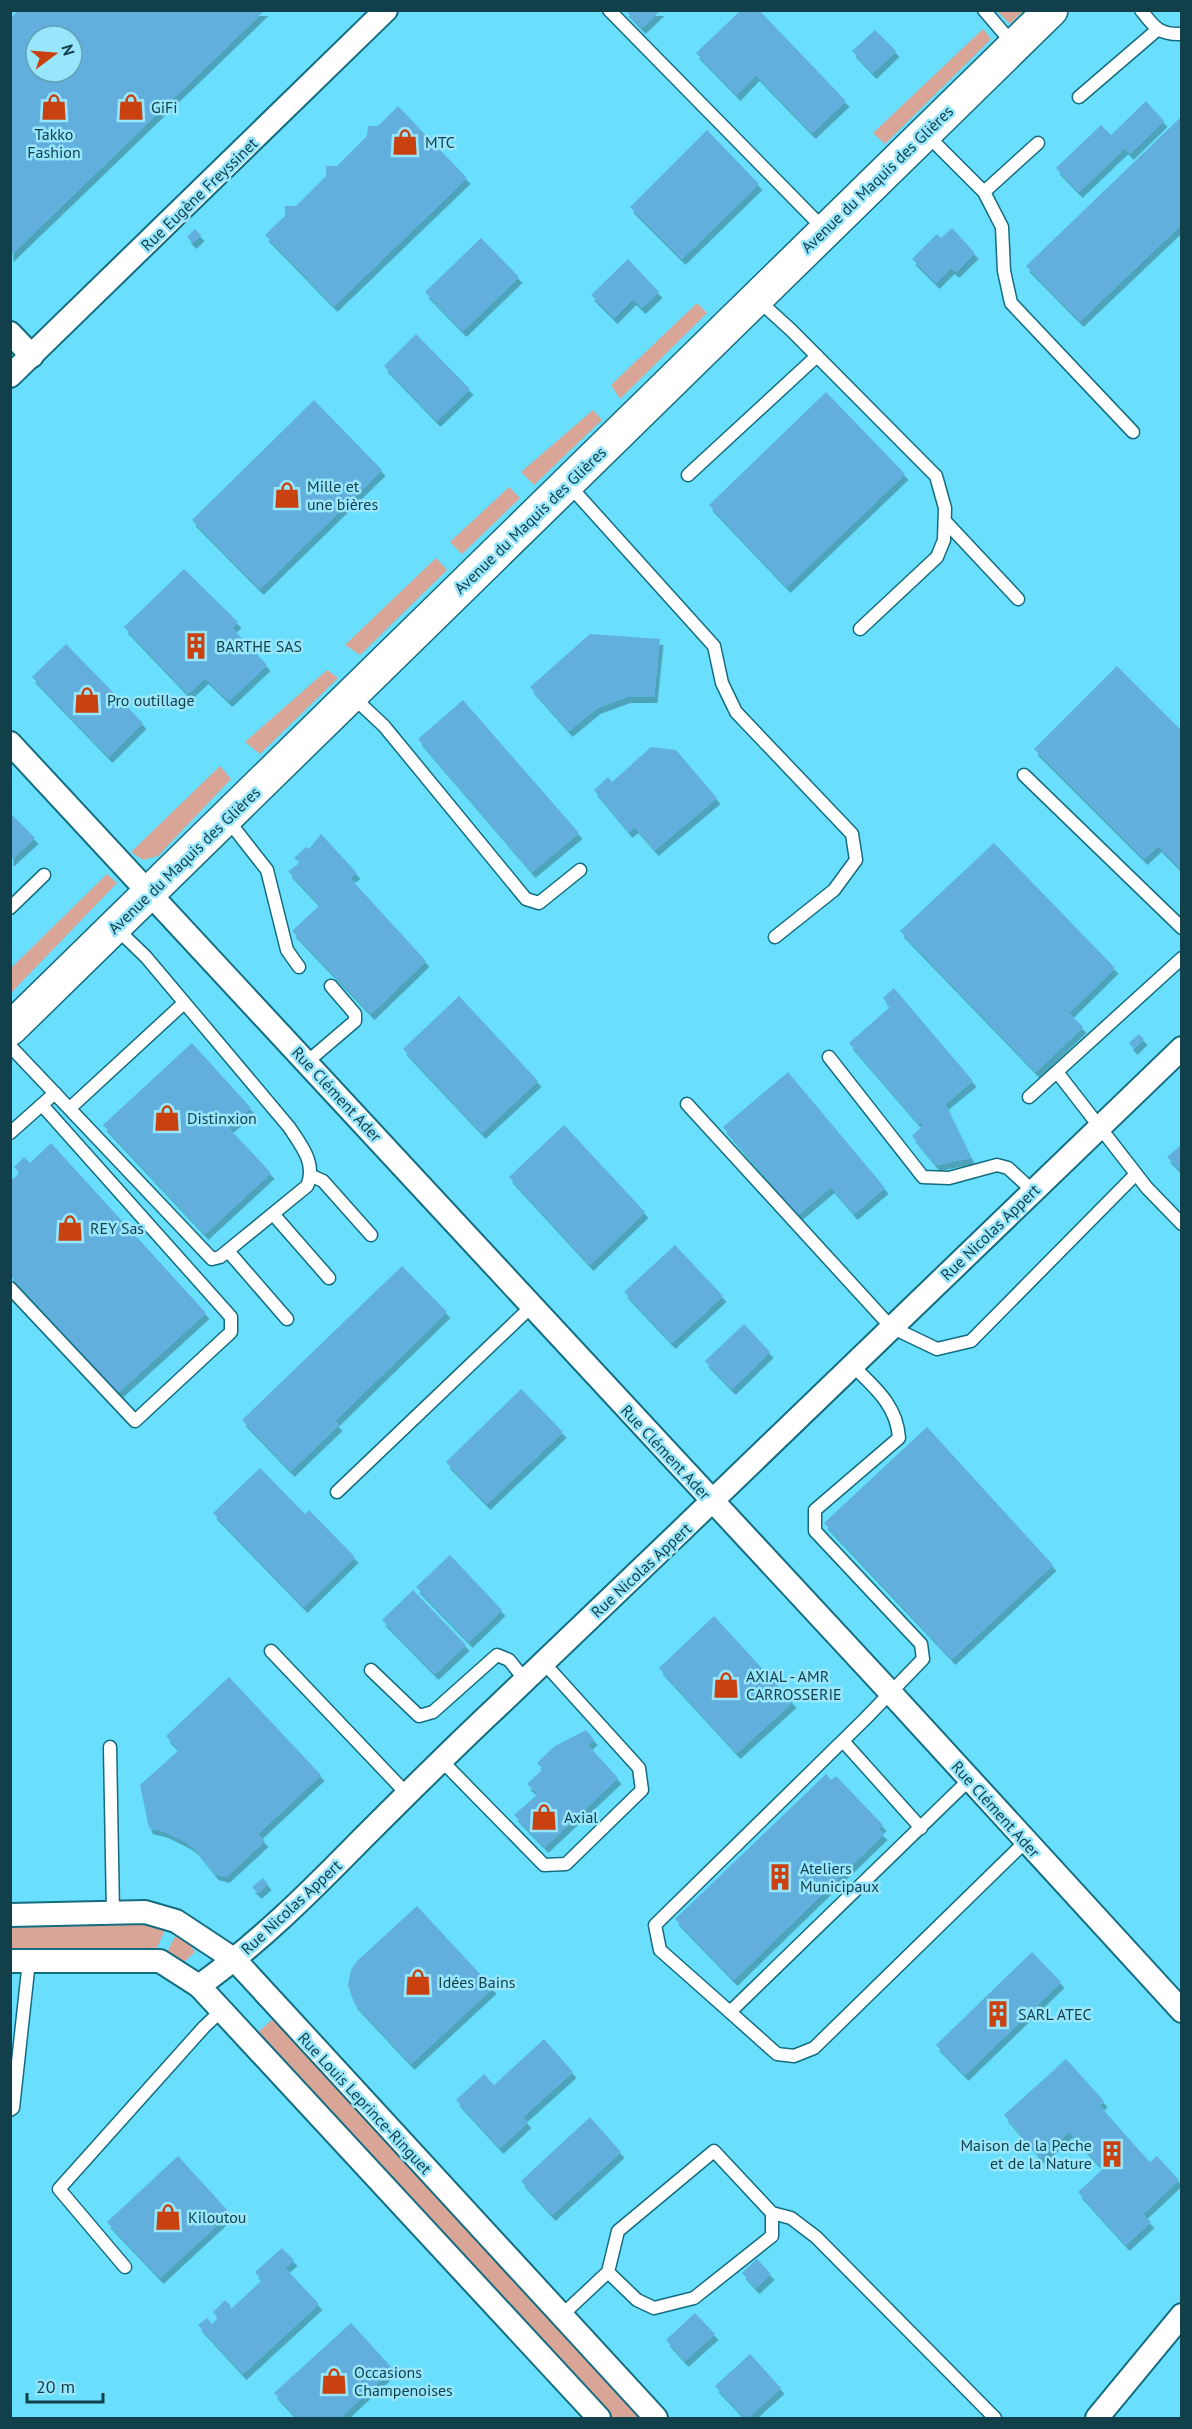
<svg xmlns="http://www.w3.org/2000/svg" width="1192" height="2429" viewBox="0 0 1192 2429" font-family="'PT Sans',sans-serif">
<style>
.built{fill:#69dffd;fill-rule:evenodd}
.green{fill:#d9a596}
.building{fill:#62afde;fill-rule:evenodd;filter:url(#shadow)}
.lines{fill:none;stroke-linecap:round;stroke-linejoin:round}
.service-casing{stroke:#136c80;stroke-width:15}
.minor-casing{stroke:#136c80;stroke-width:26}
.secondary-casing{stroke:#136c80;stroke-width:36}
.service{stroke:#fff;stroke-width:12}
.minor{stroke:#fff;stroke-width:22}
.secondary{stroke:#fff;stroke-width:33}
.labels{text-anchor:middle;dominant-baseline:central;stroke-width:5;stroke-linejoin:round;paint-order:stroke}
.poi-label{font-size:16px;fill:#113f4a;stroke:#98e6fc;text-anchor:start}
.street-label{font-size:16px;fill:#113f4a;stroke:#98e6fc}
</style>
<defs>
<filter id="shadow"><feDropShadow dx="3.5" dy="6" stdDeviation="0" flood-color="#0004"/></filter>
</defs>
<rect width="100%" height="100%" fill="#98e6fc"/>
<path class="built" d="M11 11H1181V2418H11ZM36 36H72V72H36Z"/>
<g class="green">
<polygon points="997,11 1023,11 1010,24"/>
<polygon points="983,29 991,39 885,144 873,133"/>
<polygon points="697,303 707,313 620,399 611,385"/>
<polygon points="593,410 602,420 534,485 521,472"/>
<polygon points="509,487 520,498 462,554 450,542"/>
<polygon points="436,558 447,570 360,655 345,645"/>
<polygon points="327,670 338,678 260,754 245,742"/>
<polygon points="220,766 231,779 158,856 143,860 131,852"/>
<polygon points="107,874 117,883 11,993 11,968"/>
<polygon points="147,1923 166,1928 155,1952 11,1950 10,1924"/>
<polygon points="176,1935 185,1938 195,1952 184,1962 165,1956"/>
<polygon points="276,2016 645,2418 610,2418 254,2036"/>
</g>
<g class="building">
<path d="M19 10H265L10 256V19ZM36 36H72V72H36Z"/>
<polygon points="625,10 661,10 642,28"/>
<polygon points="741,10 759,10 846,101 812,133 756,75 737,95 696,53"/>
<polygon points="875,30 896,51 873,73 852,51"/>
<polygon points="1146,101 1164,121 1130,154 1125,148 1079,192 1056,168 1101,125 1111,135"/>
<polygon points="398,106 467,178 334,306 265,235 285,216 285,206 296,206 326,176 326,166 337,166 367,136 368,126 378,126"/>
<polygon points="1182,116 1182,224 1080,321 1026,266"/>
<polygon points="707,130 759,184 682,259 630,207"/>
<polygon points="952,228 975,253 956,272 951,268 936,283 912,259 937,234 941,238"/>
<polygon points="195,229 201,235 193,243 187,237"/>
<polygon points="481,238 519,277 463,331 425,292"/>
<polygon points="628,259 659,292 642,308 633,299 614,318 591,295"/>
<polygon points="416,334 470,389 437,421 384,366"/>
<polygon points="826,392 905,474 787,587 709,505"/>
<polygon points="314,400 382,470 260,589 192,520"/>
<polygon points="184,569 238,622 232,628 267,665 229,701 205,678 188,694 124,627"/>
<polygon points="590,634 660,639 654,697 627,697 597,708 569,731 530,687"/>
<polygon points="66,644 143,723 109,757 32,677"/>
<polygon points="1117,666 1182,731 1182,870 1158,846 1144,859 1034,749"/>
<polygon points="463,700 579,833 532,872 418,739"/>
<polygon points="651,747 676,750 717,798 655,850 635,827 629,832 594,790 608,777 612,782"/>
<polygon points="10,813 35,838 10,861"/>
<polygon points="321,834 357,873 350,878 426,961 371,1014 292,931 320,905 288,871 300,863 294,858 306,847 309,849"/>
<polygon points="994,843 1115,968 1069,1013 1083,1027 1036,1072 900,931"/>
<polygon points="894,988 973,1081 945,1104 971,1158 936,1165 912,1136 923,1125 921,1122 919,1124 849,1043 890,1007 883,998"/>
<polygon points="459,996 538,1081 482,1133 403,1049"/>
<polygon points="1139,1034 1144,1039 1134,1049 1129,1043"/>
<polygon points="192,1043 251,1108 229,1128 271,1173 205,1234 103,1125"/>
<polygon points="788,1072 885,1188 854,1214 831,1187 798,1215 723,1127"/>
<polygon points="564,1125 645,1212 590,1265 509,1177"/>
<polygon points="51,1143 206,1313 118,1393 10,1275 10,1181 20,1173 14,1167 24,1157 30,1163"/>
<polygon points="1182,1144 1182,1172 1167,1157"/>
<polygon points="675,1245 723,1296 672,1343 624,1292"/>
<polygon points="402,1266 447,1312 335,1421 339,1425 291,1471 242,1420"/>
<polygon points="744,1324 770,1352 732,1389 705,1361"/>
<polygon points="521,1389 563,1432 487,1504 446,1462"/>
<polygon points="927,1427 1053,1565 952,1659 824,1523"/>
<polygon points="260,1468 305,1514 309,1510 355,1557 304,1607 213,1513"/>
<polygon points="450,1555 502,1610 469,1642 416,1587"/>
<polygon points="413,1590 466,1645 435,1674 382,1620"/>
<polygon points="714,1616 793,1702 737,1753 659,1668"/>
<polygon points="229,1677 321,1775 258,1834 265,1841 226,1877 215,1874 195,1849 187,1843 165,1832 149,1828 140,1785 179,1750 166,1736"/>
<polygon points="586,1730 594,1739 588,1745 618,1778 545,1847 514,1815 538,1794 527,1784 543,1769 537,1763 555,1746"/>
<polygon points="826,1774 831,1780 836,1776 883,1825 879,1829 884,1834 734,1980 675,1919"/>
<polygon points="263,1878 268,1884 258,1893 252,1887"/>
<polygon points="417,1906 493,1988 411,2064 354,2003 348,1985 351,1970 357,1961"/>
<polygon points="1032,1952 1061,1982 965,2075 936,2045"/>
<polygon points="544,2039 573,2072 523,2117 528,2122 500,2148 456,2100 484,2074 494,2085"/>
<polygon points="1066,2059 1104,2101 1100,2106 1137,2148 1150,2162 1157,2156 1179,2180 1143,2214 1151,2222 1126,2245 1078,2192 1103,2169 1069,2132 1041,2158 1004,2115"/>
<polygon points="590,2117 621,2152 552,2215 521,2181"/>
<polygon points="178,2156 230,2213 160,2278 107,2222"/>
<polygon points="282,2248 294,2260 285,2268 319,2304 243,2374 198,2325 207,2318 212,2324 218,2318 213,2312 225,2300 231,2306 227,2313 262,2280 255,2272"/>
<polygon points="757,2259 771,2274 756,2288 742,2273"/>
<polygon points="695,2313 715,2334 685,2361 666,2340"/>
<polygon points="351,2323 393,2369 340,2418 297,2418 274,2393"/>
<polygon points="750,2354 781,2388 748,2418 745,2418 715,2386"/>
</g>
<g class="lines">
<defs>
<g id="service">
<polyline points="609,10 824,229"/>
<polyline points="984,10 1014,45"/>
<path d="M1141 10C1154 27 1159 35 1182 34"/>
<polyline points="1079,97 1157,30"/>
<polyline points="926,134 984,192 1002,227 1004,271 1011,303 1133,432"/>
<polyline points="984,192 1038,143"/>
<polyline points="757,299 791,330 936,476 945,508 944,540 937,557 860,629"/>
<polyline points="688,475 817,356"/>
<polyline points="568,484 714,646 722,683 736,712 852,834 856,860 834,890 775,937"/>
<polyline points="945,521 1018,599"/>
<polyline points="352,696 384,726 526,899 539,903 580,870"/>
<polyline points="1024,775 1182,928"/>
<polyline points="227,819 267,870 287,950 299,967"/>
<polyline points="10,908 44,875"/>
<path d="M10 1046 212 1259 220 1257 307 1186C317 1164 301 1145 289 1127L146 957 116 928"/>
<polyline points="829,1057 923,1177 949,1178 997,1165 1008,1168 1033,1191"/>
<polyline points="307,1062 355,1021 355,1014 331,986"/>
<polyline points="1057,1072 1147,1188 1182,1224"/>
<polyline points="1029,1097 1182,958"/>
<polyline points="687,1104 891,1327 937,1349 971,1341 1136,1174"/>
<polyline points="70,1108 184,1003"/>
<polyline points="10,1133 55,1093"/>
<polyline points="312,1176 323,1181 371,1235"/>
<polyline points="273,1214 329,1278"/>
<polyline points="228,1251 287,1319"/>
<polyline points="10,1288 135,1421 231,1332 231,1317 42,1105"/>
<path d="M852 1365C874 1387 897 1405 899 1438L815 1510V1531L921 1644 923 1659 865 1719 655 1925 660 1950 730 2012 970 1779"/>
<polyline points="337,1492 532,1306"/>
<polyline points="271,1651 407,1794"/>
<polyline points="371,1670 419,1716 433,1712 497,1655 509,1660 525,1680"/>
<polyline points="843,1741 921,1828"/>
<polyline points="110,1747 113,1913"/>
<polyline points="441,1760 544,1865 566,1864 642,1790 639,1768 544,1663"/>
<polyline points="730,2012 777,2054 794,2056 814,2048 1026,1841"/>
<polyline points="10,2110 13,2108 29,1961"/>
<polyline points="772,2213 791,2218 816,2237 995,2418"/>
<polyline points="125,2267 59,2189 204,2027 222,2010"/>
<polyline points="561,2316 608,2272 618,2231 714,2151 772,2213 772,2236 694,2298 654,2308 637,2300 608,2272"/>
</g>
<g id="minor">
<polyline points="10,333 32,356"/>
<polyline points="10,376 386,10"/>
<polyline points="10,743 890,1692 1182,2011"/>
<polyline points="10,1915 145,1912 176,1921 235,1960 656,2418"/>
<polyline points="10,1961 160,1961 199,1986 599,2418"/>
<path d="M199 1986C259 1943 310 1892 361 1840 406 1795 451 1750 498 1706 727 1488 953 1268 1182 1048"/>
<polyline points="1097,2418 1182,2315"/>
</g>
<polyline id="secondary" points="10,1029 1051,10"/>
</defs>
<use href="#service" class="service-casing"/>
<use href="#minor" class="minor-casing"/>
<use href="#secondary" class="secondary-casing"/>
<use href="#service" class="service"/>
<use href="#minor" class="minor"/>
<use href="#secondary" class="secondary"/>
</g>
<defs>
<symbol id="shop-bare" viewBox="-9 -9 18 18"><path d="M-5-2.5h2.3a2.7 3.5 0 0 1 5.4 0H5L5.5 6h-11ZM-1.5-2.5h3a1.5 2.3 0 0 0-3 0Z" fill="#c8410f" stroke="#98e6fc" stroke-width="2.5" paint-order="stroke"/></symbol>
<symbol id="building-bare" viewBox="-9 -9 18 18"><path d="M-4-6H4V6H1V3H-1V6H-4ZM-2.5-4.3h1.7v1.8h-1.7ZM.8-4.3h1.7v1.8H.8ZM-2.5-1h1.7V.8h-1.7ZM.8-1h1.7V.8H.8Z" fill="#c8410f" stroke="#98e6fc" stroke-width="2.5" paint-order="stroke"/></symbol>
</defs>
<g fill-rule="evenodd">
<use href="#shop-bare" x="35" y="88" width="38" height="38"/>
<use href="#shop-bare" x="112" y="88" width="38" height="38"/>
<use href="#shop-bare" x="386" y="123" width="38" height="38"/>
<use href="#shop-bare" x="268" y="476" width="38" height="38"/>
<use href="#building-bare" x="177" y="627" width="38" height="38"/>
<use href="#shop-bare" x="68" y="681" width="38" height="38"/>
<use href="#shop-bare" x="148" y="1099" width="38" height="38"/>
<use href="#shop-bare" x="51" y="1209" width="38" height="38"/>
<use href="#shop-bare" x="707" y="1666" width="38" height="38"/>
<use href="#shop-bare" x="525" y="1798" width="38" height="38"/>
<use href="#building-bare" x="761" y="1858" width="38" height="38"/>
<use href="#shop-bare" x="399" y="1963" width="38" height="38"/>
<use href="#building-bare" x="979" y="1995" width="38" height="38"/>
<use href="#building-bare" x="1093" y="2135" width="38" height="38"/>
<use href="#shop-bare" x="149" y="2198" width="38" height="38"/>
<use href="#shop-bare" x="315" y="2362" width="38" height="38"/>
</g>
<g class="labels">
<g class="poi-label">
<text x="151" y="107">GiFi</text>
<text x="54" y="134" text-anchor="middle">Takko<tspan x="54" dy="18">Fashion</tspan></text>
<text x="425" y="142">MTC</text>
<text x="307" y="486">Mille et<tspan x="307" dy="18">une bières</tspan></text>
<text x="216" y="646">BARTHE SAS</text>
<text x="107" y="700">Pro outillage</text>
<text x="187" y="1118">Distinxion</text>
<text x="90" y="1228">REY Sas</text>
<text x="746" y="1676">AXIAL - AMR<tspan x="746" dy="18">CARROSSERIE</tspan></text>
<text x="564" y="1817">Axial</text>
<text x="800" y="1868">Ateliers<tspan x="800" dy="18">Municipaux</tspan></text>
<text x="438" y="1982">Idées Bains</text>
<text x="1018" y="2014">SARL ATEC</text>
<text x="1092" y="2145" text-anchor="end">Maison de la Peche<tspan x="1092" dy="18">et de la Nature</tspan></text>
<text x="188" y="2217">Kiloutou</text>
<text x="354" y="2372">Occasions<tspan x="354" dy="18">Champenoises</tspan></text>
</g>
<g class="street-label">
<text transform="translate(877 179) rotate(-44)">Avenue du Maquis des Glières</text>
<text transform="translate(199 194) rotate(-44)">Rue Eugène Freyssinet</text>
<text transform="translate(530 520) rotate(-44)">Avenue du Maquis des Glières</text>
<text transform="translate(184 860) rotate(-44)">Avenue du Maquis des Glières</text>
<text transform="translate(337 1094) rotate(47)">Rue Clément Ader</text>
<text transform="translate(990 1232) rotate(-44)">Rue Nicolas Appert</text>
<text transform="translate(666 1452) rotate(47)">Rue Clément Ader</text>
<text transform="translate(641 1570) rotate(-43)">Rue Nicolas Appert</text>
<text transform="translate(996 1809) rotate(48)">Rue Clément Ader</text>
<text transform="translate(291 1907) rotate(-43)">Rue Nicolas Appert</text>
<text transform="translate(365 2103) rotate(47)">Rue Louis Leprince-Ringuet</text>
</g>
</g>
<rect width="1192" height="2429" fill="none" stroke="#113f4a" stroke-width="24"/>
<g transform="translate(54 54) rotate(74)"><circle r="28" fill="#98e6fc" stroke="#62a3b5" stroke-width="1.5"/>
<path d="M0-4.5L10 22L0 15L-10 22Z" fill="#c8410f"/>
<text y="-9" font-size="16" font-weight="bold" text-anchor="middle" fill="#113f4a">N</text>
</g>
<path d="M27 2393v9h76v-9" fill="none" stroke="#113f4a" stroke-width="3"/>
<text x="36" y="2393" font-size="18" fill="#113f4a" stroke="#98e6fc" stroke-width="4.5" paint-order="stroke">20 m</text>
</svg>
